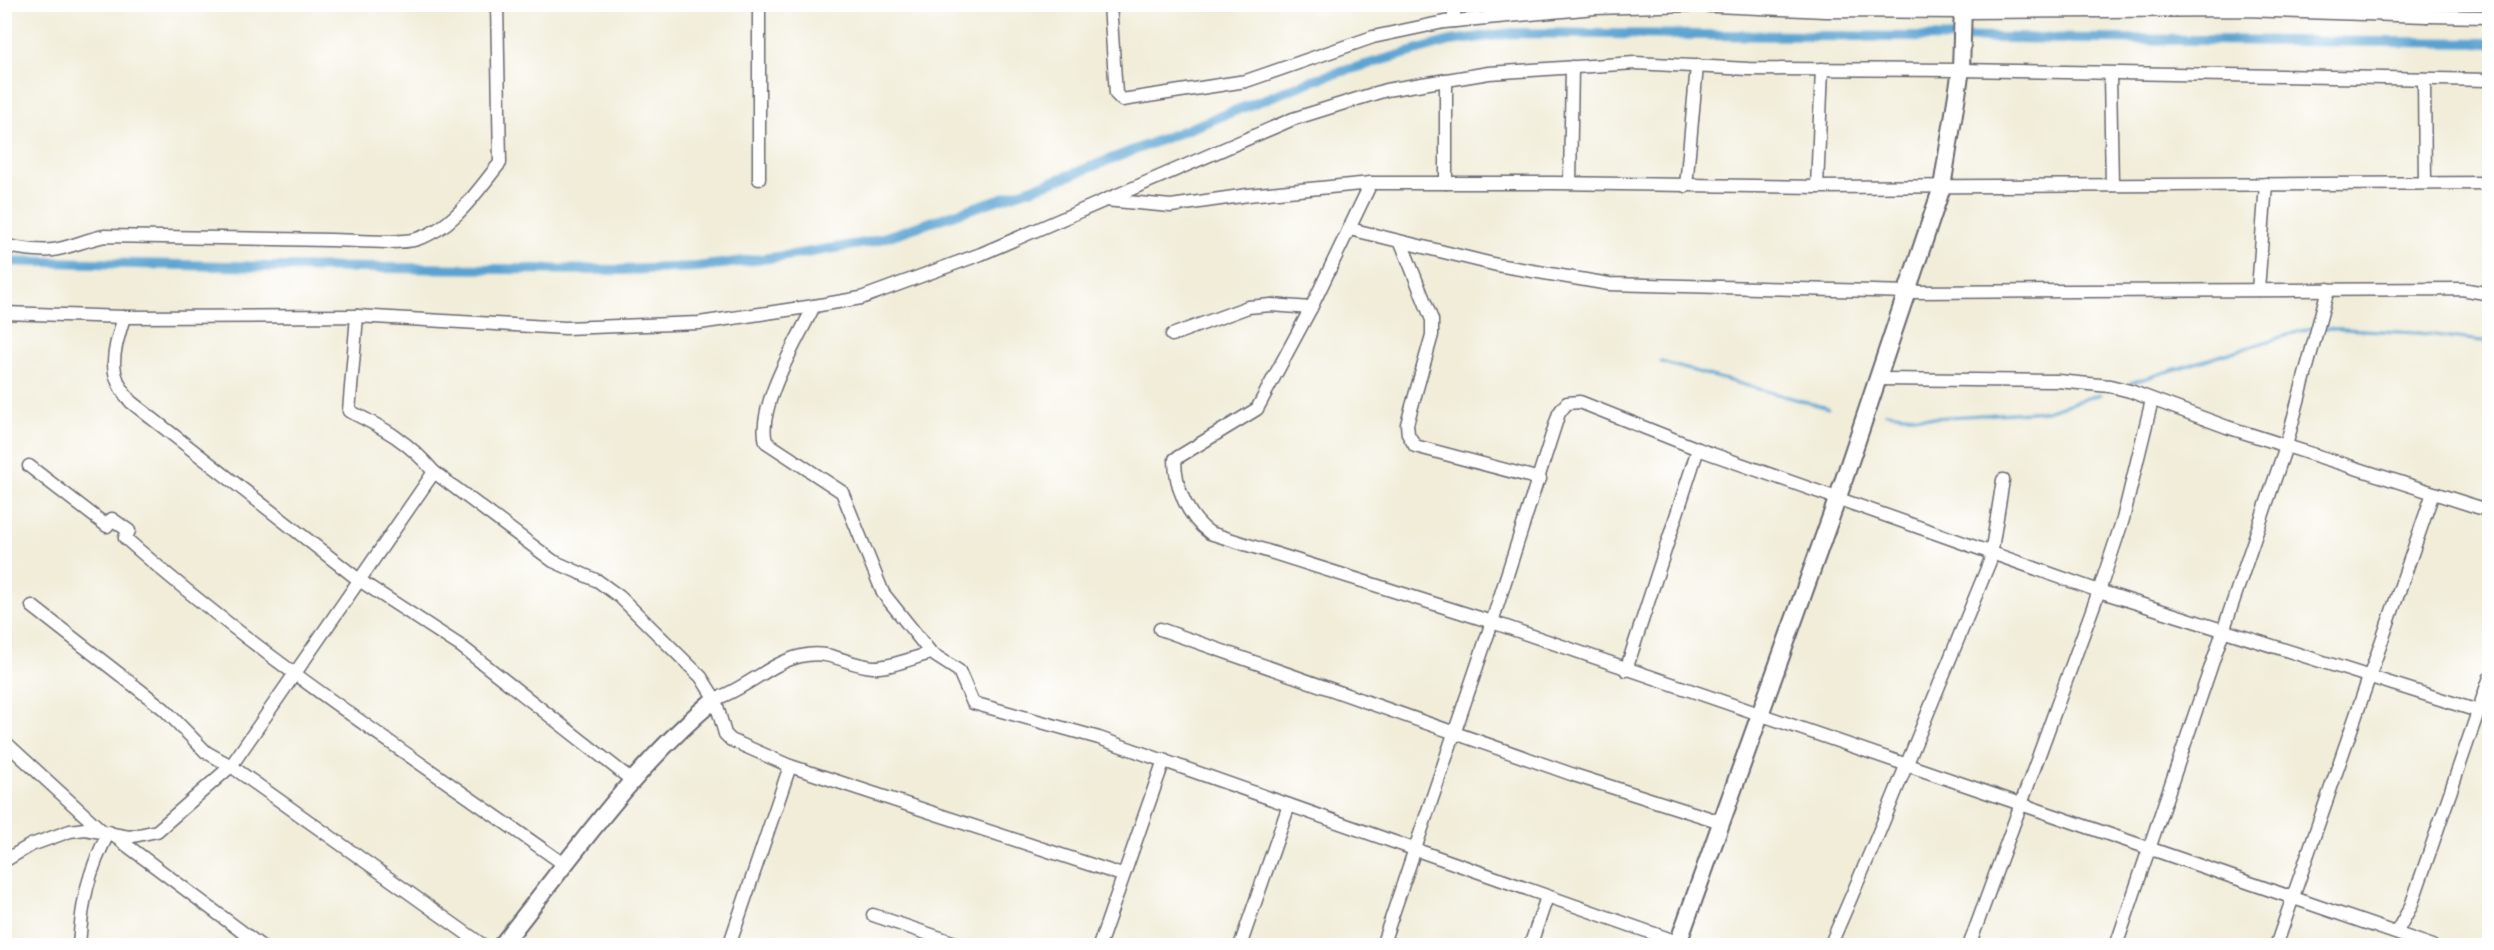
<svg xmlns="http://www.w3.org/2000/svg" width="2494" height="950" viewBox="0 0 2494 950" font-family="'Comic Neue',sans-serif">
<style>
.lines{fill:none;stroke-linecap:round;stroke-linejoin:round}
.stream{stroke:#5aa3d1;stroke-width:3}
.canal{stroke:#5aa3d1;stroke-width:10}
.street-casing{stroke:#6a6972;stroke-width:15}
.secondary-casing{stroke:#6a6972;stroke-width:20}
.street{stroke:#fff;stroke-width:12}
.secondary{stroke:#fff;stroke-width:16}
</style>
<rect width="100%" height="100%" fill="#fff"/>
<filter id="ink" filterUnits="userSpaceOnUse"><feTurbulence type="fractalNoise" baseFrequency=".0167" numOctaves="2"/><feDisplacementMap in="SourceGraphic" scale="12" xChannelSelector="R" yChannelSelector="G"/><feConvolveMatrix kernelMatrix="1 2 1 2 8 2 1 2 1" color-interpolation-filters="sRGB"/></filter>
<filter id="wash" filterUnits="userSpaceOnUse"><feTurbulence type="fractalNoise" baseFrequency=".008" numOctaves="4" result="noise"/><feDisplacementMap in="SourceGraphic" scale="24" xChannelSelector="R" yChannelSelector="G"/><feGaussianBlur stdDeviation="1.35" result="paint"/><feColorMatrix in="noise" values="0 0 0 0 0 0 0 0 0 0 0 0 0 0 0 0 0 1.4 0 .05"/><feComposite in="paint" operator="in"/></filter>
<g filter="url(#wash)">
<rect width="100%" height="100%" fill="#f1edd9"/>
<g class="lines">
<g class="stream">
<polyline points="2325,328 2419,333 2490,342"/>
<polyline points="1661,362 1828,408"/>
<polyline points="2130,383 2311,328"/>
<polyline points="1886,413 1932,418 2046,411 2101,394"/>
</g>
<polyline class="canal" points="4,261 269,267 623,270 697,267 786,256 871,242 1060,179 1319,78 1450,41 1513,33 2490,43"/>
</g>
</g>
<g filter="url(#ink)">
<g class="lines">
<defs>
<g id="street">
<polyline points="1110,4 1116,94 1122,100 1246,81 1373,37 1444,22 1595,8 1692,5 1825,11 1963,12 2244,10 2427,16 2427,4"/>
<polyline points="1454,4 1454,21"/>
<polyline points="2427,16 2490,17"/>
<polyline points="2110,75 2112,185"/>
<polyline points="2424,79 2425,183"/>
<polyline points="759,179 759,4"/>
<path d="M1371 183 1311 308 1257 409 1175 459C1175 486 1187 517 1210 533L1492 622 2433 946"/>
<polyline points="1446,183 1446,80"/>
<polyline points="1570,183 1572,67"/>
<polyline points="1686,186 1697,66"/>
<polyline points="1817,187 1822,69"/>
<polyline points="1105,200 1171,206 1248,195 1371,183 1554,183 1817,187 2490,183"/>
<polyline points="1350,229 1497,265 1609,284 1909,292 2462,289 2490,294"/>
<polyline points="1401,242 1432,320 1432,335 1407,424 1408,434 1415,446 1540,479"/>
<path d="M4 246C21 248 37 252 53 250 69 248 87 239 105 236 180 237 255 238 330 240 351 240 398 245 417 239 454 228 477 191 500 163L497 4"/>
<polyline points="2258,290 2266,184"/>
<path d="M814 306C798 339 756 407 766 442L842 492 883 593 931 653 959 671 973 703 1099 738 1689 946"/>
<polyline points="4,313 124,317 357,316 565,328 699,323 814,306 861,298 981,254 1293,119 1386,90 1489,73 1635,63 1748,69 1961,70 2490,80"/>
<path d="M357 316 349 411C384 428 409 442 434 472L553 561 598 581 620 597 701 677 715 699 725 734 731 740 790 766 1122 875"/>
<path d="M124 317C114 351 105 373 131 402L359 580 462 647 633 781"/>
<polyline points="1172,335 1248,307 1271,305 1311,308"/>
<polyline points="1879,379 2058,381 2110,386 2130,391 2227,427 2490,511"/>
<path d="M29 466 107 526 112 519 129 531 125 538C262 659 416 759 565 865"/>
<polyline points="32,606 164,709 206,752 231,766 484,946"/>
<polyline points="1160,629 1574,775 1721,822"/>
<polyline points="1626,670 1698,449"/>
<path d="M715 699C746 689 770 663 801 656 831 649 846 665 873 667 891 668 914 657 931 653"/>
<polyline points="4,741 102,831"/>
<polyline points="4,861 31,845 70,831 85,829 129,837 157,831 231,766 434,472"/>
<polyline points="873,915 964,946"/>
<polyline points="2396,933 2411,906 2490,677"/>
<path d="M79 946C82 900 88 872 109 832L261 946"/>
<polyline points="729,946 790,766"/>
<polyline points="1099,946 1164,760"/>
<polyline points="1240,946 1289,805"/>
<polyline points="1382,946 1492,622 1559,413 1567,403 1580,402 1698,449 2099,591 2478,711"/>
<polyline points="1530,946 1547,897"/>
<polyline points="1830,946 1877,837 1990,561 2003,480"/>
<polyline points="1969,946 2099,591 2123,519 2152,400"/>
<polyline points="2116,946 2286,446 2328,289"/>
<polyline points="2276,946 2433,493"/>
</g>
<g id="secondary">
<path d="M501 946C569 861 632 768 715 699"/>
<polyline points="1677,946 1838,497 1942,187 1961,70 1963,4"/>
</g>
</defs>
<use href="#street" class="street-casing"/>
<use href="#secondary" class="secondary-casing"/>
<use href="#street" class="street"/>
<use href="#secondary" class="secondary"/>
</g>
</g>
<rect width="2494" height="950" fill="none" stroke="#fff" stroke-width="24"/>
</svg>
